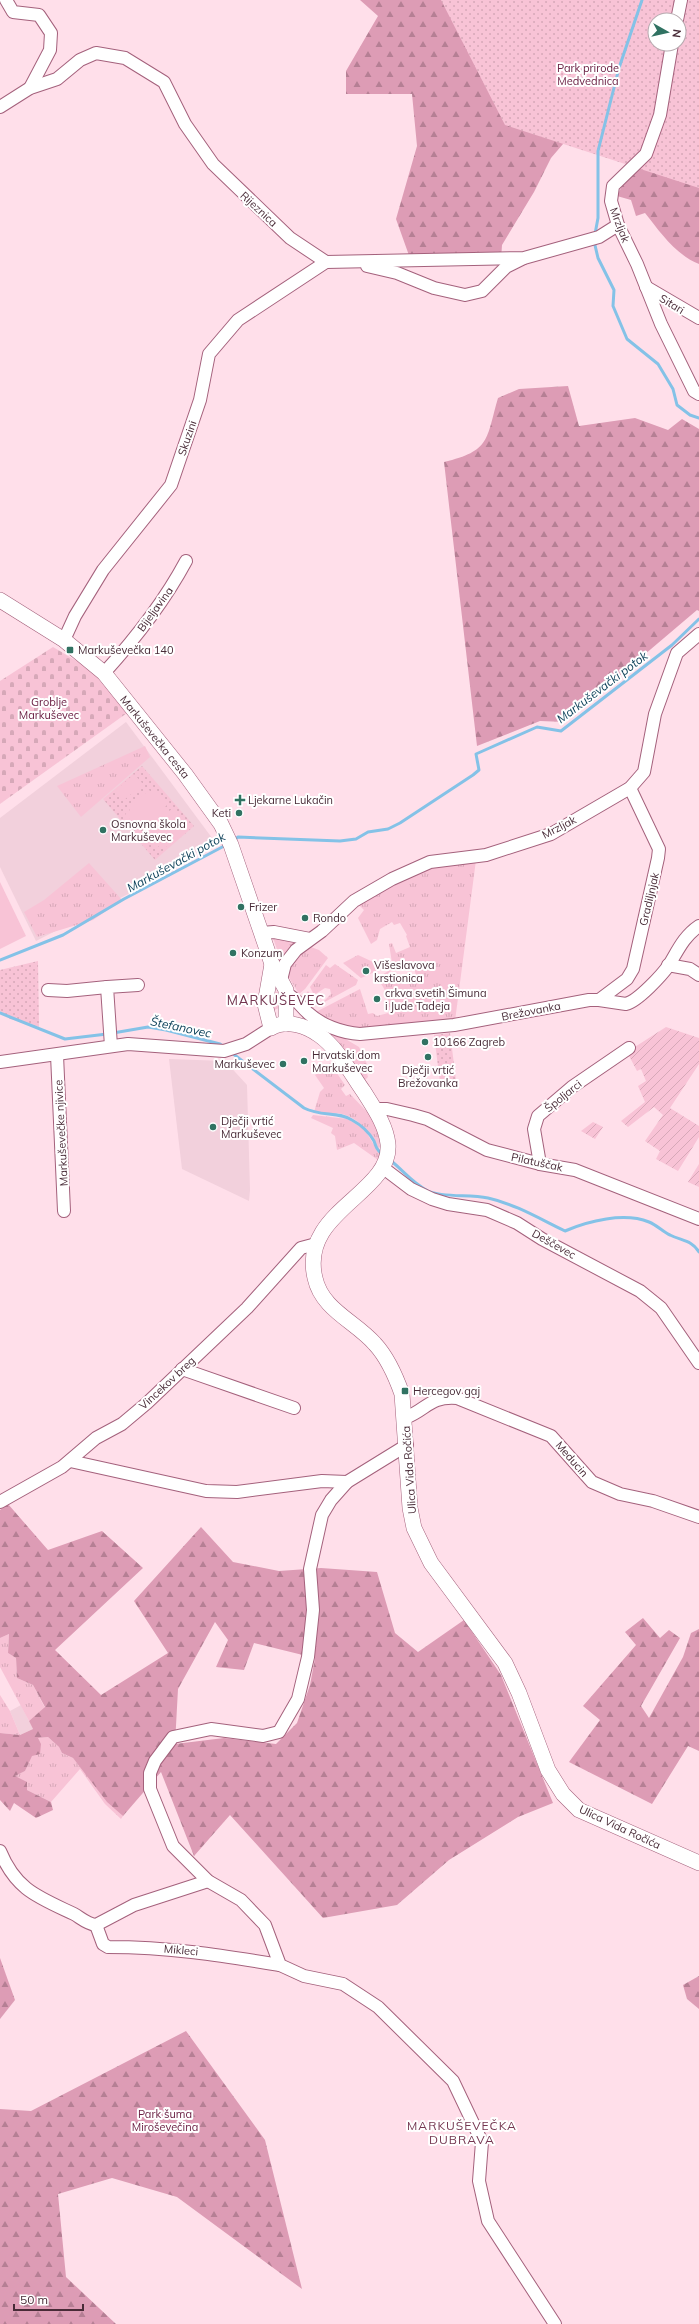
<svg xmlns="http://www.w3.org/2000/svg" width="699" height="2324" viewBox="0 0 699 2324" font-family="Mulish,sans-serif">
<style>
.built{fill:#f2d0dc}
.grass{fill:url(#grass-tufts)}
.forest{fill:url(#forest-firs);fill-rule:evenodd}
.cemetery{fill:url(#cemetery-stones)}
.park{fill:url(#park-dots);fill-rule:evenodd}
.garden{fill:url(#garden-furrows)}
.pitch{fill:#f8c3d6}
.lines{fill:none;stroke-linecap:round;stroke-linejoin:round}
.stream{stroke:#84c2e7;stroke-width:3}
.minor-casing{stroke:#a4617c;stroke-width:14}
.major-casing{stroke:#a4617c;stroke-width:16}
.minor{stroke:#fff;stroke-width:12}
.major{stroke:#fff;stroke-width:15}
.poi-dot{fill:#307262;stroke:#fff;stroke-width:1.5}
.labels{text-anchor:middle;dominant-baseline:central;stroke-width:4;stroke-linejoin:round;paint-order:stroke}
.park-label{font-size:11px;fill:#6b2044;stroke:#fff}
.street-label{font-size:11px;fill:#482b37;stroke:#fff}
.poi-label{font-size:11px;fill:#482b37;stroke:#fff;text-anchor:start}
.water-label{font-size:12px;font-style:italic;fill:#093e57;stroke:#fff}
.neighbourhood-label{font-size:12px;letter-spacing:1px;fill:#743650;stroke:#fff}
.quarter-label{font-size:13px;letter-spacing:1px;fill:#743650;stroke:#fff}
</style>
<defs>
<pattern id="grass-tufts" width="24" height="20" patternUnits="userSpaceOnUse"><rect width="24" height="20" fill="#f8c3d6"/><path d="M3 7l-1-3M5 7V3M7 7l1-3M15 17l-1-3M17 17v-4M19 17l1-3" fill="none" stroke="#d6a8b8"/></pattern>
<pattern id="forest-firs" width="22" height="20" patternUnits="userSpaceOnUse"><rect width="22" height="20" fill="#dd9cb5"/><path d="M5 1l3.5 6h-7zM16 11l3.5 6h-7z" fill="#b57f94"/></pattern>
<pattern id="cemetery-stones" width="16" height="16" patternUnits="userSpaceOnUse"><rect width="16" height="16" fill="#f8c3d6"/><path d="M2 7V4a2 2 0 0 1 4 0v3zM10 15v-3a2 2 0 0 1 4 0v3z" fill="#d6a8b8"/></pattern>
<pattern id="park-dots" width="8" height="8" patternUnits="userSpaceOnUse"><rect width="8" height="8" fill="#f8c3d6"/><path d="M2 2h.1M6 6h.1" fill="none" stroke="#d6a8b8" stroke-width="1.8" stroke-linecap="round"/></pattern>
<pattern id="garden-furrows" width="10" height="10" patternUnits="userSpaceOnUse"><rect width="10" height="10" fill="#f8c3d6"/><path d="M-1 1l2-2M0 10L10 0M9 11l2-2" fill="none" stroke="#d6a8b8"/></pattern>
</defs>
<rect width="100%" height="100%" fill="#ffdfea"/>
<g class="built">
<polygon points="126,722 215,842 128,894 36,941 0,867 0,818"/>
<polygon points="169,1059 225,1061 247,1085 250,1190 249,1201 182,1169"/>
<polygon points="21,1705 33,1729 20,1735 10,1711"/>
</g>
<g class="grass">
<polygon points="145,746 150,757 81,817 57,786"/>
<path d="M476 860 455 1021 354 1029 345 1027 314 1013 360 989 368 1014 373 1013 377 1016 388 1013C391 1004 386 989 380 983V976L390 970 392 980 416 975 413 965 393 969 389 944 392 943 396 953 410 947 406 936 407 935 400 923 394 925 392 922 380 929 377 940 371 944 358 918 364 910 358 904 367 897 425 869Z"/>
<polygon points="89,863 122,900 93,920 37,937 24,912 44,900"/>
<polygon points="273,938 294,939 295,944 281,961"/>
<path d="M311 947 319 950 328 958 305 989 299 994 288 976C291 961 297 953 311 947Z"/>
<polygon points="358,955 371,961 381,969 370,974 369,967 365,967 363,970 366,976 361,978 343,963"/>
<polygon points="335,964 358,980 356,985 321,1004 331,994 330,989 325,988 314,995 310,987 326,965 330,968"/>
<polygon points="308,991 317,1005 310,1010 302,999"/>
<path d="M276 992H279V1008L274 1010C271 1003 271 997 276 992Z"/>
<polygon points="332,1031 359,1047 367,1064 365,1067 368,1077 364,1081 341,1049 339,1042 331,1035"/>
<path d="M330 1063 345 1085 341 1089 346 1096 350 1094 371 1116 383 1146 378 1148C369 1130 356 1115 336 1113 328 1113 321 1114 314 1112L320 1092 324 1088 315 1075Z"/>
<polygon points="313,1115 348,1119 365,1130 380,1155 378,1160 354,1143 337,1150 335,1136 331,1133 333,1128 311,1118"/>
<polygon points="9,1634 8,1653 16,1658 17,1678 33,1685 45,1708 29,1721 0,1667 0,1638"/>
<polygon points="0,1695 10,1711 20,1735 0,1733"/>
<polygon points="48,1737 59,1747 62,1753 73,1758 123,1816 121,1819 105,1804 80,1769 51,1802 27,1790 14,1776 25,1771 38,1738"/>
</g>
<g class="forest">
<polygon points="360,0 629,0 581,123 551,158 534,192 502,245 501,260 411,261 396,219 417,146 412,94 346,94 346,71 378,16"/>
<path d="M699 0V264C676 255 660 232 645 213L636 216 631 200 617 196 626 178 679 44V20Z"/>
<path d="M568 386 579 426 635 418 668 430 682 419 699 429V611L697 610 565 722 540 721 477 746 444 462C491 451 486 439 498 398L519 389Z"/>
<path d="M8 1504 48 1550 102 1531 143 1568 55 1650 101 1695 168 1653 134 1601 201 1527 233 1562 279 1571 321 1568 377 1572 395 1633 418 1652 464 1620 501 1675 553 1803 518 1817 449 1860 397 1905 323 1918 230 1815 194 1856 161 1772 123 1816 107 1802 73 1758 62 1753 59 1747 48 1737 38 1738 41 1744 40 1754 32 1756 25 1771 15 1776 27 1782V1790L51 1802 53 1810 36 1818 14 1803 10 1811 0 1800V1733L20 1735 33 1729 29 1721 45 1707 33 1685 17 1678 16 1658 8 1653 9 1634 0 1638V1510ZM215 1622 228 1640 216 1667 244 1670 254 1643 315 1658 310 1685 297 1723 276 1744 224 1738 175 1744 178 1689Z"/>
<polygon points="643,1618 660,1638 669,1630 680,1638 641,1706 649,1718 683,1657 691,1633 699,1629 699,1751 688,1746 652,1804 569,1762 600,1720 583,1706 636,1645 625,1632"/>
<polygon points="0,1958 15,2000 0,2019"/>
<polygon points="699,1976 699,2009 687,1999 683,1985"/>
<polygon points="186,2031 265,2140 302,2289 177,2197 112,2178 58,2194 66,2277 116,2324 0,2324 0,2109 31,2111"/>
</g>
<polygon class="cemetery" points="53,647 90,669 127,713 0,804 0,681"/>
<g class="park">
<path d="M441 0H699V188L505 125ZM655 20H679V44H655Z"/>
<polygon points="142,766 194,826 155,860 103,799"/>
<polygon points="38,961 39,1027 10,1019 0,1011 0,970"/>
<polygon points="450,1033 456,1080 440,1082 434,1035"/>
</g>
<g class="garden">
<polygon points="666,1027 699,1038 699,1064 670,1108 699,1126 699,1137 678,1171 656,1159 660,1151 645,1141 663,1115 654,1107 628,1127 621,1121 645,1102 638,1086 646,1081 641,1069 637,1071 627,1052"/>
<polygon points="593,1122 603,1127 595,1139 581,1131"/>
<polygon points="699,1164 699,1187 688,1182"/>
</g>
<g class="pitch">
<polygon points="134,774 143,784 123,801 115,791"/>
<polygon points="155,788 168,804 164,808 168,812 173,808 186,823 182,827 185,831 164,849 160,845 156,849 143,833 147,830 143,826 138,829 125,814 130,810 128,808 149,790 151,792"/>
<polygon points="0,882 26,936 0,949"/>
</g>
<g class="lines">
<g class="stream">
<polyline points="595,234 598,218 598,151 619,68 642,0"/>
<polyline points="594,241 598,258 614,290 613,306 627,339 658,364 673,389 677,405 690,415 699,418"/>
<polyline points="234,840 238,837 340,841 356,839 368,832 388,829 400,823 473,775 479,770 476,754 537,727 561,731 672,645 699,619"/>
<polyline points="0,960 63,935 124,899 226,845"/>
<polyline points="0,1013 65,1039 107,1034"/>
<polyline points="113,1033 148,1027 166,1030 220,1044 224,1047"/>
<path d="M232 1053 304 1108C321 1117 338 1111 352 1120 361 1125 369 1132 374 1141 376 1147 377 1150 382 1154"/>
<path d="M390 1160C403 1170 412 1183 428 1191 444 1198 469 1194 488 1198 515 1204 540 1219 565 1231 588 1221 624 1212 649 1222 657 1225 663 1232 670 1235 682 1241 692 1240 699 1252"/>
</g>
<defs>
<g id="minor">
<polyline points="6,0 13,12 39,15 51,33 50,50 30,88"/>
<polyline points="677,20 681,0"/>
<polyline points="672,44 660,115 646,154 613,186 611,201 618,225 637,264 661,324 694,391 699,394"/>
<polyline points="0,107 30,88 57,79 80,60 96,53 125,58 164,82 185,124 213,164 290,238 326,262 524,258 599,237 618,225"/>
<polyline points="367,266 397,273 434,288 465,295 482,291 506,267 522,259"/>
<polyline points="646,287 699,318"/>
<polyline points="64,640 75,616 103,570 171,485 200,400 209,354 238,320 326,262"/>
<path d="M104 673C135 639 164 602 186 561"/>
<polyline points="261,933 274,932 310,939"/>
<polyline points="668,965 690,969 699,975"/>
<polyline points="281,980 285,964 296,950 322,931 354,901 392,879 430,862 486,855 551,834 630,788 644,772 655,714 677,653 699,634"/>
<polyline points="48,990 67,991 107,987"/>
<path d="M287 994C296 998 300 1006 308 1013 321 1025 342 1033 360 1034L454 1025 589 1000H599L626 1004C638 1001 662 975 669 965 678 950 684 936 699 926"/>
<polyline points="599,1000 627,979 633,969 658,858 659,849 630,788"/>
<polyline points="111,1046 107,987 138,985"/>
<polyline points="57,1055 64,1211"/>
<polyline points="0,1062 128,1044 224,1051 246,1044 271,1028"/>
<polyline points="375,1109 387,1109 413,1115 427,1119 487,1150 540,1164 575,1170 699,1219"/>
<polyline points="540,1164 534,1129 538,1116 572,1087 629,1048"/>
<polyline points="382,1167 411,1189 432,1199 448,1204 487,1210 517,1223 542,1239 640,1291 661,1308 699,1363"/>
<polyline points="182,1369 294,1408"/>
<path d="M405 1418C428 1409 429 1396 457 1398L551 1436 592 1482 620 1494 653 1501 699 1517"/>
<polyline points="407,1445 347,1482 331,1500 322,1515 310,1569 313,1610 308,1657 298,1699 279,1732 263,1736 211,1729 173,1737 155,1761 150,1773 150,1789 173,1846 208,1881 241,1900 265,1925 280,1965 304,1976 343,1984 378,2007 453,2081 482,2142 479,2181 488,2221 555,2324"/>
<polyline points="70,1461 206,1491 237,1492 322,1481 347,1482"/>
<polyline points="0,1502 62,1467 96,1438 122,1424 147,1403 247,1308 301,1248 316,1244"/>
<path d="M0 1851C16 1890 38 1897 74 1914 81 1918 87 1924 96 1925L134 1905 208 1881"/>
<path d="M96 1925 103 1944 108 1947C169 1947 219 1955 280 1965"/>
</g>
<g id="major">
<polyline points="0,600 64,640 104,673 185,774 221,824 231,845 272,964 286,990 286,1024"/>
<path d="M272 964 265 1004 271 1028C287 1019 306 1026 319 1035 338 1048 351 1074 364 1092 374 1108 386 1125 388 1144 392 1194 299 1211 315 1278 322 1310 355 1321 375 1344 387 1357 396 1377 402 1394L410 1508 414 1528 431 1563 505 1663 519 1693 548 1770 563 1794 579 1810 699 1863"/>
</g>
</defs>
<use href="#minor" class="minor-casing"/>
<use href="#major" class="major-casing"/>
<use href="#minor" class="minor"/>
<use href="#major" class="major"/>
</g>
<g class="poi-dot">
<rect x="66" y="646" width="8" height="8" rx="2"/>
<path d="M238 794h4v4h4v4h-4v4h-4v-4h-4v-4h4z"/>
<circle cx="239" cy="813" r="4"/>
<circle cx="103" cy="830" r="4"/>
<circle cx="241" cy="907" r="4"/>
<circle cx="305" cy="918" r="4"/>
<circle cx="233" cy="953" r="4"/>
<circle cx="366" cy="971" r="4"/>
<circle cx="377" cy="999" r="4"/>
<circle cx="425" cy="1042" r="4"/>
<circle cx="428" cy="1057" r="4"/>
<circle cx="304" cy="1061" r="4"/>
<circle cx="283" cy="1064" r="4"/>
<circle cx="213" cy="1127" r="4"/>
<rect x="401" y="1387" width="8" height="8" rx="2"/>
</g>
<g class="labels">
<g class="park-label">
<text x="588" y="68">Park prirode<tspan x="588" dy="13">Medvednica</tspan></text>
<text x="49" y="702">Groblje<tspan x="49" dy="13">Markuševec</tspan></text>
<text x="165" y="2114">Park šuma<tspan x="165" dy="13">Miroševečina</tspan></text>
</g>
<g class="street-label">
<text transform="translate(259 209) rotate(43)">Rijeznica</text>
<text transform="translate(620 225) rotate(69)">Mrzljak</text>
<text transform="translate(672 304) rotate(31)">Sitari</text>
<text transform="translate(187 438) rotate(-71)">Skuzini</text>
<text transform="translate(155 609) rotate(-54)">Bijeljavina</text>
<text transform="translate(155 737) rotate(51)">Markuševečka cesta</text>
<text transform="translate(559 827) rotate(-27)">Mrzljak</text>
<text transform="translate(649 899) rotate(-77)">Gradiljnjak</text>
<text transform="translate(531 1011) rotate(-11)">Brežovanka</text>
<text transform="translate(563 1096) rotate(-39)">Špoljarci</text>
<text transform="translate(61 1133) rotate(-93)">Markuševečke njivice</text>
<text transform="translate(537 1162) rotate(12)">Pilatuščak</text>
<text transform="translate(554 1244) rotate(29)">Deščevec</text>
<text transform="translate(167 1383) rotate(-43)">Vincekov breg</text>
<text transform="translate(572 1459) rotate(49)">Meducin</text>
<text transform="translate(409 1470) rotate(-94)">Ulica Vida Ročića</text>
<text transform="translate(620 1827) rotate(25)">Ulica Vida Ročića</text>
<text transform="translate(181 1950) rotate(5)">Mikleci</text>
</g>
<g class="poi-label">
<text x="78" y="650">Markuševečka 140</text>
<text x="248" y="800">Ljekarne Lukačin</text>
<text x="231" y="813" text-anchor="end">Keti</text>
<text x="111" y="824">Osnovna škola<tspan x="111" dy="13">Markuševec</tspan></text>
<text x="249" y="907">Frizer</text>
<text x="313" y="918">Rondo</text>
<text x="241" y="953">Konzum</text>
<text x="374" y="965">Višeslavova<tspan x="374" dy="13">krstionica</tspan></text>
<text x="385" y="993">crkva svetih Šimuna<tspan x="385" dy="13">i Jude Tadeja</tspan></text>
<text x="433" y="1042">10166 Zagreb</text>
<text x="312" y="1055">Hrvatski dom<tspan x="312" dy="13">Markuševec</tspan></text>
<text x="275" y="1064" text-anchor="end">Markuševec</text>
<text x="428" y="1070" text-anchor="middle">Dječji vrtić<tspan x="428" dy="13">Brežovanka</tspan></text>
<text x="221" y="1121">Dječji vrtić<tspan x="221" dy="13">Markuševec</tspan></text>
<text x="413" y="1391">Hercegov gaj</text>
</g>
<g class="water-label">
<text transform="translate(602 687) rotate(-37)">Markuševački potok</text>
<text transform="translate(176 862) rotate(-29)">Markuševački potok</text>
<text transform="translate(181 1027) rotate(12)">Štefanovec</text>
</g>
<g class="neighbourhood-label">
<text x="462" y="2125">MARKUŠEVEČKA<tspan x="462" dy="14">DUBRAVA</tspan></text>
</g>
<g class="quarter-label">
<text x="276" y="1000">MARKUŠEVEC</text>
</g>
</g>
<g transform="translate(667 32) rotate(98)"><circle r="19" fill="#ffffff" stroke="#b6aaaf"/>
<path d="M0-3L7 15L0 10L-7 15Z" fill="#307262"/>
<text y="-6" font-size="11" font-weight="bold" text-anchor="middle" fill="#482b37">N</text>
</g>
<path d="M14 2304v6h69v-6" fill="none" stroke="#482b37" stroke-width="2"/>
<text x="20" y="2304" font-size="12" fill="#482b37" stroke="#ffffff" stroke-width="3" paint-order="stroke">50 m</text>
</svg>
